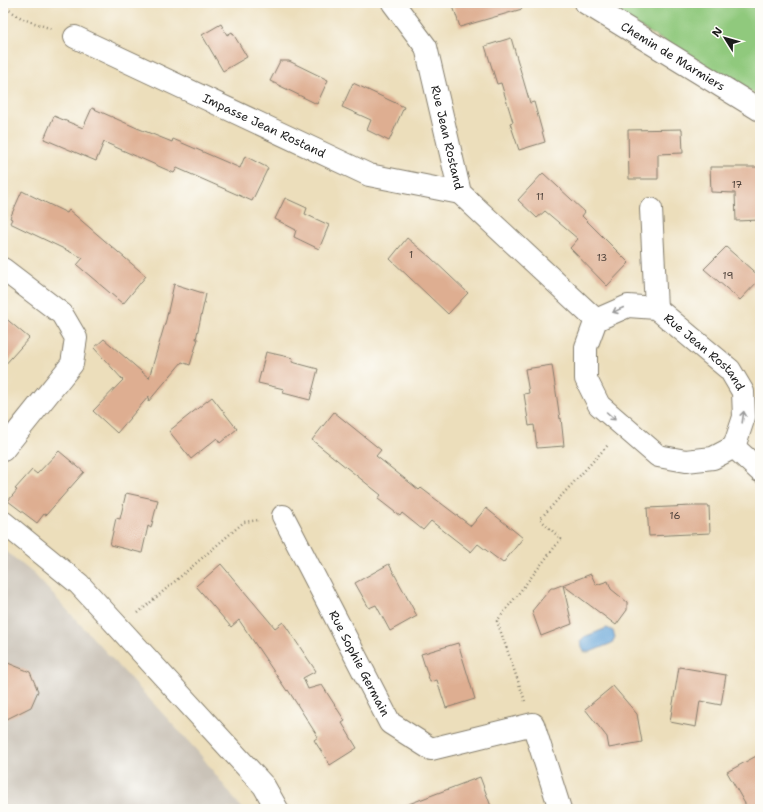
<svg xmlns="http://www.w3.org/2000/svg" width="763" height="812" viewBox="0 0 763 812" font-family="'Shantell Sans',sans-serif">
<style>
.industrial{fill:#cac3b8}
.green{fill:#90c97d;stroke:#56724c}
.water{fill:#67a6d9;stroke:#42617a}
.building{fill:#deae91}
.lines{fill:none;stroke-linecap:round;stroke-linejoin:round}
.street-casing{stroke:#847d6c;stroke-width:24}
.path{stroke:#847d6c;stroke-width:2.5;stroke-dasharray:1 3;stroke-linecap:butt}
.street{stroke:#fff;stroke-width:22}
.oneway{stroke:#999}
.labels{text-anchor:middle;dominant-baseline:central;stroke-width:3;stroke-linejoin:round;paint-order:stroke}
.number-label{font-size:10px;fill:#4c4039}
.street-label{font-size:12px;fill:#1c1c1c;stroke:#fdfcf7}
</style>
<rect width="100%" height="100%" fill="#fdfcf7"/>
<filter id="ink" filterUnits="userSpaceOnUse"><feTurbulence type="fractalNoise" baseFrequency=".025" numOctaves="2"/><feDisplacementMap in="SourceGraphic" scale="8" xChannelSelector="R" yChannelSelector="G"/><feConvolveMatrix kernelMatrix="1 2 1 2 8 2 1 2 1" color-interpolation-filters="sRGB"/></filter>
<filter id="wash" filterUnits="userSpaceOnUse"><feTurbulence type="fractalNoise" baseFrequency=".012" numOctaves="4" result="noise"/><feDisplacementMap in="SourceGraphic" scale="16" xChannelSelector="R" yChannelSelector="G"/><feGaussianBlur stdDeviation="0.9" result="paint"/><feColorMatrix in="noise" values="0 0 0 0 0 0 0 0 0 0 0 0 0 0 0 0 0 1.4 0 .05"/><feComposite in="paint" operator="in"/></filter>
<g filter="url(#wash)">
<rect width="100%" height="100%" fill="#ecdebb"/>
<polygon class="industrial" points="3,549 34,574 199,753 242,809 3,809"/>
<polygon class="green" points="599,3 760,3 760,97"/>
<polygon class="water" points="607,628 613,631 615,637 612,643 590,652 584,652 580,641 584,637"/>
<g id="blocks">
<g class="building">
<polygon points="452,3 521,3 522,9 460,27"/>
<polygon points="221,24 227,35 232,32 247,57 223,71 202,35"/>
<polygon points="511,38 530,103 534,102 545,142 519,150 510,123 513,122 501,83 497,84 485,46"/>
<polygon points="280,61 289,61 328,80 317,104 270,81"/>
<polygon points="353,83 404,107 389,141 367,130 371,120 342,107"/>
<polygon points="92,108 137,128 172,142 173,139 240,168 245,156 268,168 252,201 177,168 174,173 104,142 96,161 44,139 54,116 83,128"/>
<polygon points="682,129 683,153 658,154 658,179 629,179 628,130"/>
<polygon points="710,167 760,167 760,220 736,221 735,193 711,192"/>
<polygon points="543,173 585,212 582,216 629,263 607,286 570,248 578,239 545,211 537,218 518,200"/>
<polygon points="22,191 67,213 69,210 146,276 123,304 77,265 83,258 10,223 12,219 10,218"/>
<polygon points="285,198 307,208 305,214 329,225 319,249 294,237 296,230 275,219"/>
<polygon points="407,238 430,257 468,293 448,314 390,259"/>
<polygon points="726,247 760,277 760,279 740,300 704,269"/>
<polygon points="174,284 206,294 196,339 198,339 190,365 182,362 148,402 149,396 117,433 93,411 123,380 94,348 104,339 149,378 166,320"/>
<polygon points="3,316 29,338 3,367"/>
<polygon points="266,352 293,358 292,362 318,369 310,400 283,393 284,389 258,383"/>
<polygon points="552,365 560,419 561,418 564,446 537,448 534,425 529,426 524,394 529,393 525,369"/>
<polygon points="212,397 237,429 220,443 217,438 191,459 169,431"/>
<polygon points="334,412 381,450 376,456 419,490 421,488 471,526 486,508 523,538 503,563 478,544 471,552 431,521 423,530 402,513 400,516 378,499 381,495 312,440"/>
<polygon points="59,451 84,472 46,515 44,514 37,523 8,501 17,490 15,489 32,470 37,474"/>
<polygon points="126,493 158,500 151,528 148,526 142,553 110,545 116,518 120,519"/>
<polygon points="692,506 709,506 710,533 649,536 647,508"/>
<polygon points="221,564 275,628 283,622 316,671 303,678 308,689 322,685 345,721 342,723 357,748 330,765 314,740 318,737 288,690 287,691 239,620 231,627 196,586"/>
<polygon points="389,564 417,616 390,631 376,605 369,608 355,583"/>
<polygon points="591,574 596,585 608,581 611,589 627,602 627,610 616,625 563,585 572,624 541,636 532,611 551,588 554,588"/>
<polygon points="458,643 475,699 446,708 437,680 430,682 421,654"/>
<polygon points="3,661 30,672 38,691 31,707 3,721"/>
<polygon points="679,667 726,675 721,705 700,701 696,727 670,722"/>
<polygon points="613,686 637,714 642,742 609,748 607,737 585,709"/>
<polygon points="760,754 760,809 748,809 727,772"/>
<polygon points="480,777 492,809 401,809 401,807"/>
</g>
</g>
</g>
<g filter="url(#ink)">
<use href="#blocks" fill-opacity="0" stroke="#847d6c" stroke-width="1"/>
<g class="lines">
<defs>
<g id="street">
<path id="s1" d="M393 3 426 47 460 193 596 320"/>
<path id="s2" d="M586 3 760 110"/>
<path id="s3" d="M75 37 369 175 460 193"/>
<path id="s4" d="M651 209 656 308 730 370 743 392 744 417 734 447 713 458 686 461 658 456 599 405 586 379V347L596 320 628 306 656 308"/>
<polyline points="3,269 62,314 76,338 72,364 3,450"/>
<polyline points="734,447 760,471"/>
<path id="s5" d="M283 516 390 723 431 749 533 724 560 809"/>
<polyline points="3,522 79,584 264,786 277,809"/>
</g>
</defs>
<use href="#street" class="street-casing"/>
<g class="path">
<polyline points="3,6 23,19 52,29"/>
<polyline points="138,613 244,522 259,520"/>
<polyline points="525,701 497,621 561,539 540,519 608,445"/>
</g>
<use href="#street" class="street"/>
</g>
<defs><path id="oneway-shaft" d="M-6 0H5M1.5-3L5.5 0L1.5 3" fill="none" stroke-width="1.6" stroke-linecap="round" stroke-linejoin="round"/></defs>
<g class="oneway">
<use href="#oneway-shaft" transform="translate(618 310) rotate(155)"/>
<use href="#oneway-shaft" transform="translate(611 416) rotate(42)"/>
<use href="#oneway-shaft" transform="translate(743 417) rotate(-82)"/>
</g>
</g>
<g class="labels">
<g class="number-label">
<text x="737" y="184">17</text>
<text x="540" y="196">11</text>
<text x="411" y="254">1</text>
<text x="602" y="257">13</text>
<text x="728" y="275">19</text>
<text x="675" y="515">16</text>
</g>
<g class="street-label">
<text stroke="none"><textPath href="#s2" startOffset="102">Chemin de Marmiers</textPath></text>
<text stroke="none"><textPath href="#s3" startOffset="209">Impasse Jean Rostand</textPath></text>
<text stroke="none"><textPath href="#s1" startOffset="148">Rue Jean Rostand</textPath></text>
<text stroke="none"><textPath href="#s4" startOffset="165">Rue Jean Rostand</textPath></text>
<text stroke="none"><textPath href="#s5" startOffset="166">Rue Sophie Germain</textPath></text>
</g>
</g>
<rect width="763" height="812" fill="none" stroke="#fdfcf7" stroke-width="16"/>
<g transform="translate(725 38) rotate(307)" stroke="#fdfcf7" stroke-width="3" paint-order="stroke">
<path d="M0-3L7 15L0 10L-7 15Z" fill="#1c1c1c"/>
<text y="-6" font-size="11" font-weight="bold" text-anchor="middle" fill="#1c1c1c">N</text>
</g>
</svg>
